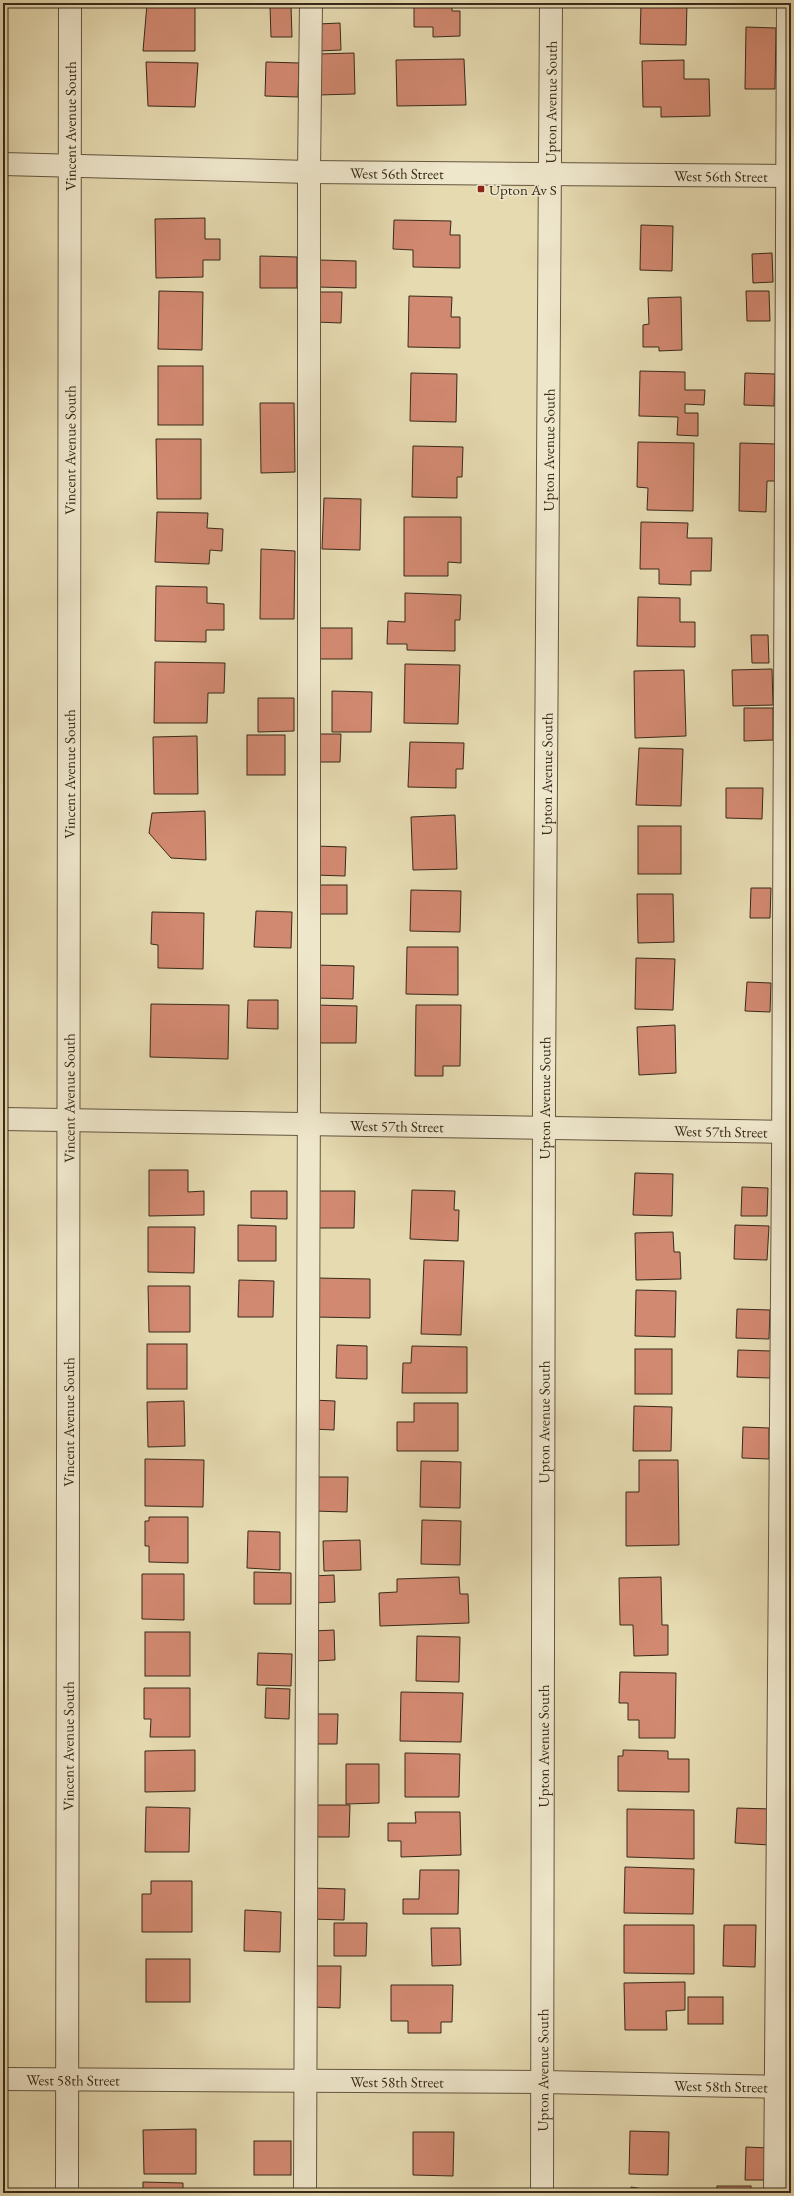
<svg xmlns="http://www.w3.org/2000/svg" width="794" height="2196" viewBox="0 0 794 2196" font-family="'EB Garamond',serif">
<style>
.building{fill:#d28971;stroke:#382a19}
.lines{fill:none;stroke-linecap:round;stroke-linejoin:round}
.minor-casing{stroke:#64563f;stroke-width:24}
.minor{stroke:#efe7cc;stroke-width:22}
.poi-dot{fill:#8f2418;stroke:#efe7cc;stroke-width:1.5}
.labels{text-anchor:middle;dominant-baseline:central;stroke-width:3;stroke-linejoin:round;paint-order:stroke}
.street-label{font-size:15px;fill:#382a19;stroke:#efe7cc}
.poi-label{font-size:15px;fill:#382a19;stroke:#efe7cc;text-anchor:start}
</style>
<rect width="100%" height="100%" fill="#e6dab1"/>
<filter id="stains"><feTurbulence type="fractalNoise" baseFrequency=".005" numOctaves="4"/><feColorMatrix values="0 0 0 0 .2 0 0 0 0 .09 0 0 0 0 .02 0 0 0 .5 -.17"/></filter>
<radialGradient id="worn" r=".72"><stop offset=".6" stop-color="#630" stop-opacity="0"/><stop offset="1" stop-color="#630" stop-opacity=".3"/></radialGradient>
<g class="building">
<polygon points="414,3 452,3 452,11 460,11 460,36 433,37 433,27 414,27"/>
<polygon points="641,3 687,3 686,45 640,44"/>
<polygon points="147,4 195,5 195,51 143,51"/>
<polygon points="270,6 291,6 292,37 271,37"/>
<polygon points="340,23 341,50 319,51 318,24"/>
<polygon points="746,27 776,28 775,89 745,89"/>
<polygon points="354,53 355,94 318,95 317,54"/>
<polygon points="464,59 466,105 397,106 396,60"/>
<polygon points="684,60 684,79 709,79 710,116 661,117 661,107 643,107 642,61"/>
<polygon points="146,62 198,63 195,107 148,106"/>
<polygon points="266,62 299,63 298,97 265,96"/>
<polygon points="205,218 205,239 220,239 220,260 203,260 203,277 156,278 155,219"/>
<polygon points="394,220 451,221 450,235 460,235 460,268 413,267 413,250 393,249"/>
<polygon points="641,225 673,226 672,271 640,270"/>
<polygon points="772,253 773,282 753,283 752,254"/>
<polygon points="260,256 297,257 297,288 260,288"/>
<polygon points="319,260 356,261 356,288 318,287"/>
<polygon points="159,291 203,292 202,350 158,349"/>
<polygon points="746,291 769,291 770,321 747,321"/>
<polygon points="317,292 342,292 341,323 316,322"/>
<polygon points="409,296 452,297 451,317 460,317 460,348 408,347"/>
<polygon points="681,297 682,350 659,351 659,347 643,347 643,325 649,324 648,298"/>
<rect x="158" y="366" width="45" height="59"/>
<polygon points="640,371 685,372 685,390 705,390 704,405 685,404 685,413 698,413 698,436 677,435 678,417 639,416"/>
<polygon points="411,373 457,374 456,422 410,421"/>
<polygon points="745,373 775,374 774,406 744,405"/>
<polygon points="260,403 294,403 295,472 261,473"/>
<polygon points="156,439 201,439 201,499 157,499"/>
<polygon points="638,442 694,443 693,511 647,510 648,488 637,487"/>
<polygon points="740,443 776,444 775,481 767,481 766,512 739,511"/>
<polygon points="413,446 463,447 462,477 457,477 457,498 412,497"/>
<polygon points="324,498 361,499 360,550 322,549"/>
<polygon points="157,512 208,513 207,528 223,529 222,551 210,550 209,564 155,562"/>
<polygon points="404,517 461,517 461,563 448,562 448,576 404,576"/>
<polygon points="641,522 688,523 687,538 712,538 711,571 691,571 691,585 659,584 659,569 640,569"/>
<polygon points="261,549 295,551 294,619 260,619"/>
<polygon points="156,586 207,587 207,603 224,604 224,630 206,630 206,642 155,641"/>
<polygon points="405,593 461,595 460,620 455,620 455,651 407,650 407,644 387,644 388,621 405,622"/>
<polygon points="638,597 680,598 680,622 695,622 695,647 637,646"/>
<rect x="315" y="628" width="37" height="31"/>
<polygon points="751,635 768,635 769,663 752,663"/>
<polygon points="155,662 225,663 224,693 208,693 207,723 154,723"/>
<polygon points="405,664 460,665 458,724 404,723"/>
<polygon points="772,669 773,705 733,706 732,670"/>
<polygon points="684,670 686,736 635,738 634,671"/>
<polygon points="332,691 372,692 371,732 332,732"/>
<polygon points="258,698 294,698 294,731 258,732"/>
<polygon points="744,708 773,708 773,740 744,741"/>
<polygon points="317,734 341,734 340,762 316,762"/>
<rect x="247" y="735" width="38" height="40"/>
<polygon points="197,736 198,794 154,794 153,737"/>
<polygon points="410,742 464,743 463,769 456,769 456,788 408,787"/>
<polygon points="639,748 683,749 681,806 636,805"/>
<polygon points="726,788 763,788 762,819 726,818"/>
<polygon points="205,811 206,860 171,858 149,833 152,813"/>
<polygon points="455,815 457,869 413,870 411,817"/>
<rect x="638" y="826" width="43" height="48"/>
<polygon points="315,846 346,847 345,876 314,875"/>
<rect x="315" y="885" width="32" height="29"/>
<polygon points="751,888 771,888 770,918 750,918"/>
<polygon points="411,890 461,891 460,932 410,931"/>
<polygon points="637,894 673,894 674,942 638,943"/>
<polygon points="256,911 292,912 291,948 254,947"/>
<polygon points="152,912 204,913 203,969 158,968 158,945 151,944"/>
<polygon points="407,947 458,947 458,995 406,994"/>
<polygon points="636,958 675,959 673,1010 635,1009"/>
<polygon points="316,965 354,966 353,999 315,998"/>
<polygon points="747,982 771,983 770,1012 745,1011"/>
<polygon points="248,1000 278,1000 278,1029 247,1028"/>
<polygon points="151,1004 229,1005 228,1059 150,1057"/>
<polygon points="315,1005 357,1006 356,1043 314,1043"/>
<polygon points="416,1005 461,1005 460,1066 443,1066 443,1076 415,1076"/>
<polygon points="675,1025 676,1073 639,1075 637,1027"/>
<polygon points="149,1170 188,1170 188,1192 204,1191 204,1215 149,1216"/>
<polygon points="635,1173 673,1174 672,1216 633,1215"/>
<polygon points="742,1187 768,1188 767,1216 741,1216"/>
<polygon points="412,1190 455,1191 454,1210 459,1210 458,1241 410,1239"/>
<polygon points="251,1191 287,1191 287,1219 251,1218"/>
<polygon points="317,1191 355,1191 354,1228 317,1228"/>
<polygon points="238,1225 276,1226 276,1261 238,1261"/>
<polygon points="735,1225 769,1226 767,1260 734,1259"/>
<polygon points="148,1227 195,1227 194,1273 148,1272"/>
<polygon points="673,1232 674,1252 680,1252 681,1279 636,1280 635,1233"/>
<polygon points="424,1260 464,1261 461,1335 421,1334"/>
<polygon points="316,1278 370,1279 370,1318 315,1317"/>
<polygon points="239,1280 274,1281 273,1317 238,1317"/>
<polygon points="148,1286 190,1286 190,1332 149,1332"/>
<polygon points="636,1290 676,1291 675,1337 635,1336"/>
<polygon points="737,1309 770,1310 769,1339 736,1338"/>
<rect x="147" y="1344" width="40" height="45"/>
<polygon points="337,1345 367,1346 367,1379 336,1378"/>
<polygon points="412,1346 467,1347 467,1393 402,1393 403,1363 411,1363"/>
<rect x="635" y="1349" width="37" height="45"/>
<polygon points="738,1350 771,1351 770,1378 737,1377"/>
<polygon points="312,1400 335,1401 334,1430 312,1429"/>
<polygon points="184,1401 185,1446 148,1447 147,1402"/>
<polygon points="414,1403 458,1403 458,1451 397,1451 397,1422 414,1422"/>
<polygon points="634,1406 672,1407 671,1451 633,1451"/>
<polygon points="743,1427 769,1428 769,1459 742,1458"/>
<polygon points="145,1459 204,1460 203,1507 145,1506"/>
<polygon points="639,1460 678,1460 679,1545 626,1546 626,1492 639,1492"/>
<polygon points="421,1461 461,1462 460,1508 420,1507"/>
<polygon points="315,1477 348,1477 347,1512 314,1511"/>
<polygon points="149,1517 188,1517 188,1563 149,1562 149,1546 145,1546 145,1521 149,1521"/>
<polygon points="422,1520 461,1521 460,1565 421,1564"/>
<polygon points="248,1531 280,1532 280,1570 247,1568"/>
<polygon points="360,1540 361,1570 324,1571 323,1541"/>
<polygon points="254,1572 291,1573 291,1604 254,1604"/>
<polygon points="142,1574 184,1574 184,1620 142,1619"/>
<polygon points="334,1575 335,1602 314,1603 313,1576"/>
<polygon points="459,1577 460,1594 468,1594 469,1623 380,1626 379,1593 397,1592 397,1579"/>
<polygon points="661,1577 662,1625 668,1625 668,1655 634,1656 633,1625 620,1625 619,1578"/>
<polygon points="334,1630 335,1660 314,1661 313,1631"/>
<rect x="145" y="1632" width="45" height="44"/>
<polygon points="417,1636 460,1637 459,1682 416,1681"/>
<polygon points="258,1653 292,1654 291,1686 257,1685"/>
<polygon points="620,1672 676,1673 675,1738 639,1738 639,1720 628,1720 628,1703 619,1703"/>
<polygon points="144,1688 190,1688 190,1737 150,1737 151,1719 144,1719"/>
<polygon points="266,1688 290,1689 289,1719 265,1718"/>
<polygon points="401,1692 463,1693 461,1742 400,1741"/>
<polygon points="314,1714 338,1714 337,1744 313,1744"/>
<polygon points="195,1750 195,1791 145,1792 145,1751"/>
<polygon points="623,1750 668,1751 668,1759 689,1759 689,1792 618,1791 618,1756 623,1756"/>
<polygon points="405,1753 460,1754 459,1797 405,1797"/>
<polygon points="346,1764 379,1764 379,1803 346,1804"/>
<polygon points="314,1805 350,1805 349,1837 313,1837"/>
<polygon points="146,1807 190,1808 189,1852 145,1852"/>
<polygon points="737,1808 771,1809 769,1845 735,1843"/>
<polygon points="627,1809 694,1810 694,1859 627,1857"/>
<polygon points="415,1812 460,1812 461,1855 401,1857 401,1841 388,1841 388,1823 416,1823"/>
<polygon points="625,1867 694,1869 693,1914 624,1913"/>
<polygon points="420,1870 459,1870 458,1914 403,1914 403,1899 419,1899"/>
<polygon points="151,1881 192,1881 192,1932 142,1932 142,1894 151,1894"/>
<polygon points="312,1888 345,1889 344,1920 311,1919"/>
<polygon points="245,1910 281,1912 280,1952 244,1951"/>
<polygon points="790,1912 791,1912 791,1946 789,1946"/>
<polygon points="334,1923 367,1923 366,1956 334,1956"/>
<polygon points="624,1925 694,1925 694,1974 624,1973"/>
<polygon points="724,1925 756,1925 755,1967 723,1966"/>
<polygon points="431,1928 460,1928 461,1965 432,1966"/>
<rect x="146" y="1959" width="44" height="43"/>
<polygon points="313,1966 341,1966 340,2008 312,2007"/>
<polygon points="685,1982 685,2010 666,2011 667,2030 625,2030 624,1983"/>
<polygon points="391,1985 453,1985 452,2022 441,2022 441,2033 408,2033 408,2021 391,2021"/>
<rect x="688" y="1997" width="35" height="27"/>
<polygon points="196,2129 196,2174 144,2174 143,2130"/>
<polygon points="630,2131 669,2132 668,2175 629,2174"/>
<polygon points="413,2132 454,2132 453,2176 413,2175"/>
<rect x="254" y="2141" width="37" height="34"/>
<polygon points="746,2147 769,2148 767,2180 745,2180"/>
<polygon points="143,2182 183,2183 183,2193 143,2193"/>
<rect x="717" y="2186" width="34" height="7"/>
<polygon points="631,2187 669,2193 630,2193"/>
<polygon points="453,2190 453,2193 404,2193 404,2191"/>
</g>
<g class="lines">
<defs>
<g id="minor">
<path id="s1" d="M3 164 309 172 791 176"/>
<path id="s2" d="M3 1119 791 1132"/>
<path id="s3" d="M3 2079 542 2082 791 2087"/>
<path id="s4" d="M67 2193 70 3"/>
<polyline points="305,2193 309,1088 309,172 311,3"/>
<path id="s5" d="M542 2193 544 1091 551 3"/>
<polyline points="775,2193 783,1164 788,3"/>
</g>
</defs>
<use href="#minor" class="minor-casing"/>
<use href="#minor" class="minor"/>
</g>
<rect class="poi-dot" x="477" y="185" width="8" height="8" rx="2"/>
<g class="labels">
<g class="street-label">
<text stroke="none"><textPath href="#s5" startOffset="2091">Upton Avenue South</textPath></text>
<text stroke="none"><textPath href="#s4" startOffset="2067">Vincent Avenue South</textPath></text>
<text stroke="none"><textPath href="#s1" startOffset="394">West 56th Street</textPath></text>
<text stroke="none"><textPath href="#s1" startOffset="718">West 56th Street</textPath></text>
<text stroke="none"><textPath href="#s4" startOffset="1743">Vincent Avenue South</textPath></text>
<text stroke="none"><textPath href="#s5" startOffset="1743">Upton Avenue South</textPath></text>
<text stroke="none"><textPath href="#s4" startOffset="1419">Vincent Avenue South</textPath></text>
<text stroke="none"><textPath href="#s5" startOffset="1419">Upton Avenue South</textPath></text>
<text stroke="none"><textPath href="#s4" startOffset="1095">Vincent Avenue South</textPath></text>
<text stroke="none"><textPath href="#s5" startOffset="1095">Upton Avenue South</textPath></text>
<text stroke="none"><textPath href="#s2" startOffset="394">West 57th Street</textPath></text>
<text stroke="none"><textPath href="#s2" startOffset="718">West 57th Street</textPath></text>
<text stroke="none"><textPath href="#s4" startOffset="771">Vincent Avenue South</textPath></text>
<text stroke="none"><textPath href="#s5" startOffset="771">Upton Avenue South</textPath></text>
<text stroke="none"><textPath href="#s4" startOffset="447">Vincent Avenue South</textPath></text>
<text stroke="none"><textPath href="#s5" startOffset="447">Upton Avenue South</textPath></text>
<text stroke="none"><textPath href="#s5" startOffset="123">Upton Avenue South</textPath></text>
<text stroke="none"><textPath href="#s3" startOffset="70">West 58th Street</textPath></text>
<text stroke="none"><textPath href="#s3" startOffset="394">West 58th Street</textPath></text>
<text stroke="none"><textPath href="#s3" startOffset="718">West 58th Street</textPath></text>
</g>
<g class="poi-label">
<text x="489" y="189">Upton Av S</text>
</g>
</g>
<rect width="794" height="2196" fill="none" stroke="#e6dab1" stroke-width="16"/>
<rect x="4" y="4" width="786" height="2188" fill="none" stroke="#382a19" stroke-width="2"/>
<rect x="8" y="8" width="778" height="2180" fill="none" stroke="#382a19"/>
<rect width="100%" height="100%" filter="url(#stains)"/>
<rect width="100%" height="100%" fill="url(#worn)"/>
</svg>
